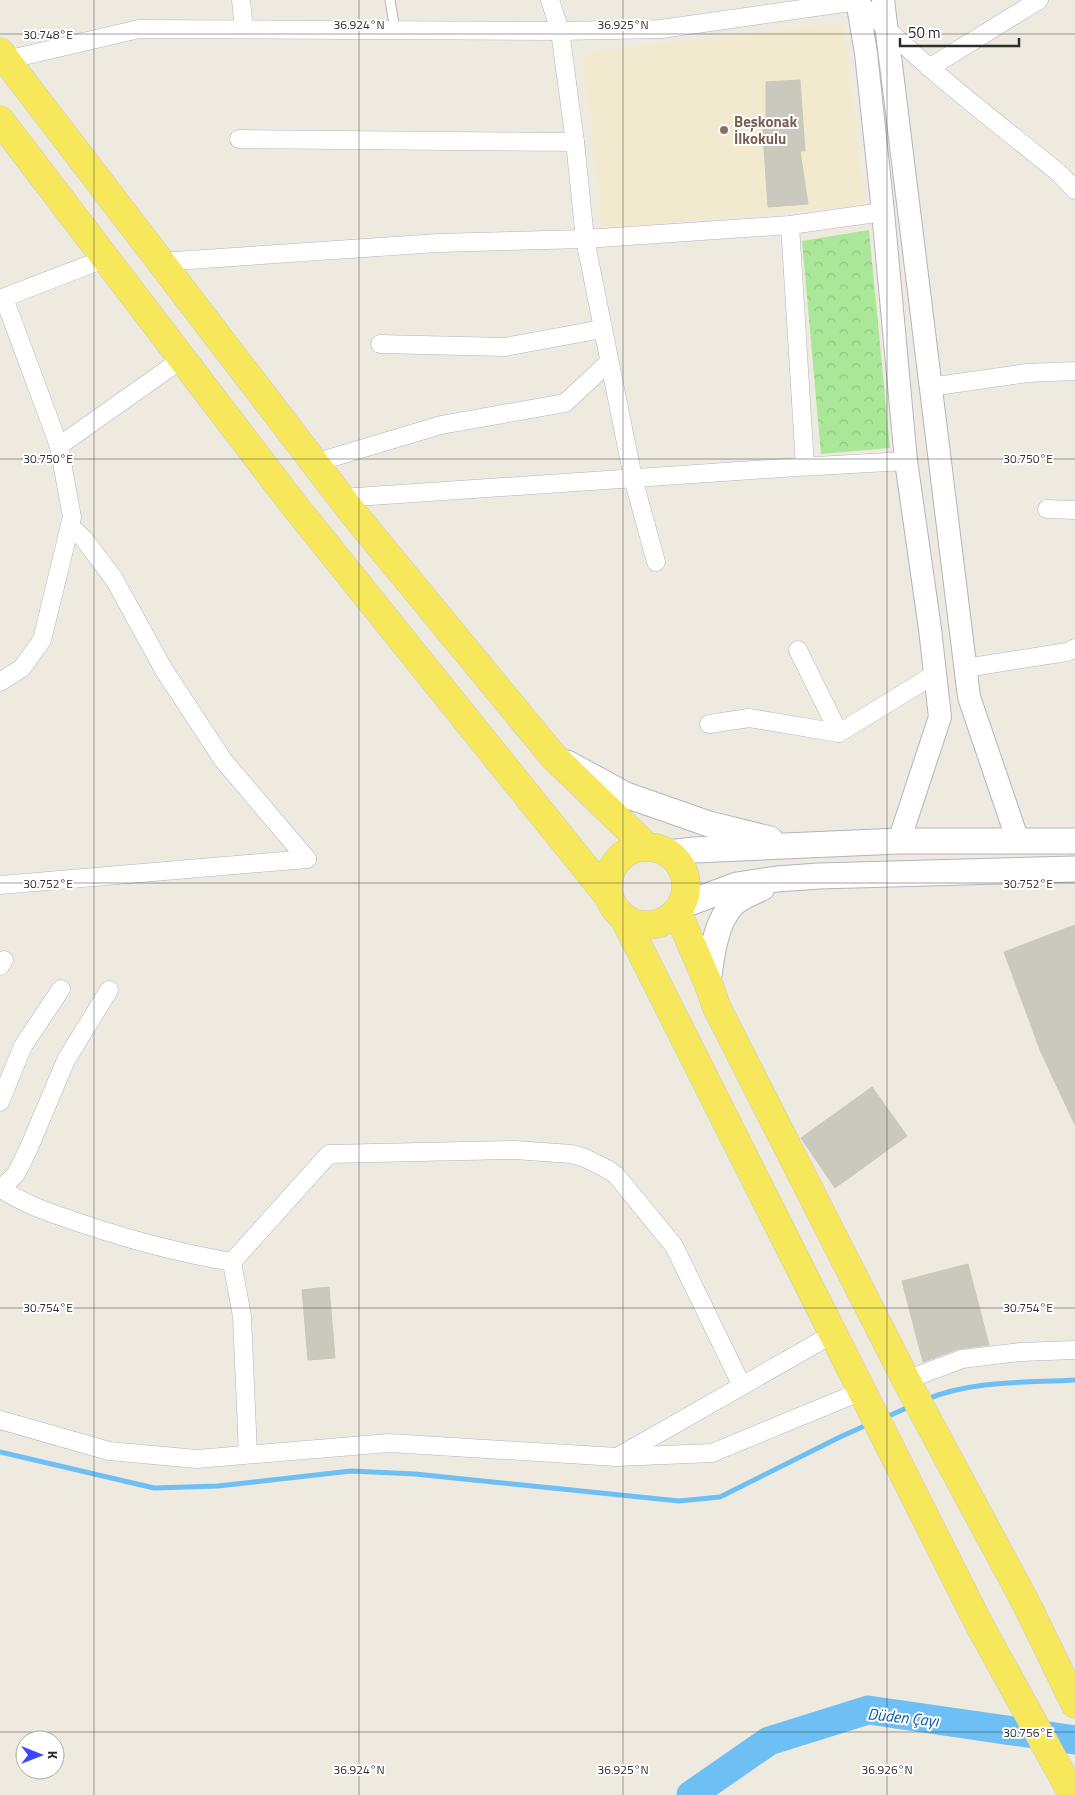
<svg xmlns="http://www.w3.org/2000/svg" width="1075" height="1795" viewBox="0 0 1075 1795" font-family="'Titillium Web',sans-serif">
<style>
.education{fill:#f1eace}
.park{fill:url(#park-crowns)}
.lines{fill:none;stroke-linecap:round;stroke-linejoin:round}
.stream{stroke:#6ebff4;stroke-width:5}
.river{stroke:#6ebff4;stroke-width:29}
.building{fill:#cbc8bd;stroke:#cbc7b8}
.service-casing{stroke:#b3b3c1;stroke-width:11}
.minor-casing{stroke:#b3b3c1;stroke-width:19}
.tertiary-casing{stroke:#b3b3c1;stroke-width:24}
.secondary-casing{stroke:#b3b3c1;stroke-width:27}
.primary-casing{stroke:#c8c8c8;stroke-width:29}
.service{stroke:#fff;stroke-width:9}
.minor{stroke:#fff;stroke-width:18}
.tertiary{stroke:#fff;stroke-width:22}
.secondary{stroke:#fff;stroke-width:25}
.primary{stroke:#f7e85b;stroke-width:28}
.ticks{fill:none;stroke:#2d2d2d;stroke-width:1;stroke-opacity:0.45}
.education-dot{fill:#8d6e63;stroke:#fff;stroke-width:2}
.labels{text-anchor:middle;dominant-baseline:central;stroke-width:4;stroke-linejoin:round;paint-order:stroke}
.education-label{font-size:15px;font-weight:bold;fill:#785e54;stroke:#fff;text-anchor:start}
.water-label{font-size:16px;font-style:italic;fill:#075aa6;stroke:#fff}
.ticks-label{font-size:12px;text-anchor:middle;fill:#2d2d2d;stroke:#fff;stroke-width:4;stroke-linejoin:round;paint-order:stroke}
</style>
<defs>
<pattern id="park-crowns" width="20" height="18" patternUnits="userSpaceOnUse" patternTransform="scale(1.25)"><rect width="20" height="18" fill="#aae799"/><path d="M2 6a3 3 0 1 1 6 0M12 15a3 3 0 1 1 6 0" fill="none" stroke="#93c684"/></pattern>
</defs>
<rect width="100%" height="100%" fill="#efeadf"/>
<polygon class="education" points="843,23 865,205 602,229 583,56 594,51"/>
<polygon class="park" points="869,230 890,448 821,454 802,241"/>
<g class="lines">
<g class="stream">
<path d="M925 1400C971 1380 1026 1383 1075 1380"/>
<polyline points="884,1418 911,1406"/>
<polyline points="0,1452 154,1488 218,1486 351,1471 415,1474 679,1501 720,1497 840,1437 869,1424"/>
</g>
<polyline class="river" points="691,1795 769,1741 868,1710 1075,1740"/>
</g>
<g class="building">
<polygon points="800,80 805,151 800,151 808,204 768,207 762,118 766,117 766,82"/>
<polygon points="1075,925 1075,1125 1040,1050 1004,952"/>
<polygon points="872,1087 907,1136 835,1188 801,1138"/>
<polygon points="968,1264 989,1345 958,1349 923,1362 902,1281"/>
<polygon points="329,1287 335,1358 308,1360 302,1290"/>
</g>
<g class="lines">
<defs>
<polyline id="service" points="390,0 395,30"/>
<g id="minor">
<polyline points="241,0 244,29"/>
<polyline points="550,0 560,31 575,142 585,239 633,478 656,562"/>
<path d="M6 60 139 29 560 31 661 29 858 1C920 64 991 118 1060 174L1075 190"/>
<polyline points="929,68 1039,0"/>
<polyline points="239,139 575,142"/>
<polyline points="790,225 805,466"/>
<polyline points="160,262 438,243 585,239 790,225 883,212"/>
<polyline points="0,299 104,259"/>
<polyline points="380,344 505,347 602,329"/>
<polyline points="930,387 1027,373 1075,371"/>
<polyline points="59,446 182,359"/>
<polyline points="314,463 441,425 565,403 609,362"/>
<polyline points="341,498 798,467 906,461"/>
<polyline points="1047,509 1075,510"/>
<polyline points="70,526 84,539 114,579 164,670 223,760 307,859"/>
<polyline points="798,650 839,733"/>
<polyline points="965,668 1067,652 1075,648"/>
<polyline points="0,682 22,668 42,640 72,517 59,446 4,298"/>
<polyline points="709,724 749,718 839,733 935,674"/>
<polyline points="0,885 307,859"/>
<polyline points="0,966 4,960"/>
<polyline points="0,1102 23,1046 61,989"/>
<path d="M0 1188C23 1204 51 1213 77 1222 127 1239 179 1253 232 1262L242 1316 248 1454"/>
<polyline points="1,1189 16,1174 28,1150 66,1060 109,990"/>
<polyline points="232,1262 329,1154 515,1150 571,1154 585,1158 607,1169 616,1175 674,1246 742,1386"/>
<polyline points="906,1380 962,1359 1020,1352 1075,1350"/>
<polyline points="0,1420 109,1451 197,1459 389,1443 617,1457 712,1453 862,1391"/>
<polyline points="619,1456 833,1334"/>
</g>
<g id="tertiary">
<polyline points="857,0 866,53 883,212 906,461 930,629 940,717 899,841"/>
<polyline points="883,0 969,697 1018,841"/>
</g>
<g id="secondary">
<polyline points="567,763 626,795 709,824 770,839"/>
<polyline points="668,853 694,850 899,841 1075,841"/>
<polyline points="681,906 737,885 777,879 819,876 1075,869"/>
<path d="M708 983C711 959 715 921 734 903 741 897 753 892 762 888"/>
</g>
<g id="primary">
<polyline points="0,52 353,513 553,756 647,847"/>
<polyline points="0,120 293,504 609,897"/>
<circle cx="647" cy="886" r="39"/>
<polyline points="677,911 708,983 717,1008 906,1380 1027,1605 1075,1704"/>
<polyline points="625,920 980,1626 1073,1795"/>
</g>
</defs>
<use href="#service" class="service-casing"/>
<use href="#minor" class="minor-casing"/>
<use href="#tertiary" class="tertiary-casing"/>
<use href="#secondary" class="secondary-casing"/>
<use href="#primary" class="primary-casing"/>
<use href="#service" class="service"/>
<use href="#minor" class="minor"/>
<use href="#tertiary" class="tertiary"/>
<use href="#secondary" class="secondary"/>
<use href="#primary" class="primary"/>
</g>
<path class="ticks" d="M94 0V1795M359 0V1795M623 0V1795M887 0V1795M0 34H1075M0 459H1075M0 883H1075M0 1308H1075M0 1732H1075"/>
<circle class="education-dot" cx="724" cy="130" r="5"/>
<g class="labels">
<g class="education-label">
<text x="734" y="121">Beşkonak<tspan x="734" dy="17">İlkokulu</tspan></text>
</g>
<g class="water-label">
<text transform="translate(903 1717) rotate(6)">Düden Çayı</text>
</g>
</g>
<g class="ticks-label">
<text x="359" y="29">36.924°N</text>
<text x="623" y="29">36.925°N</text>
<text x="48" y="39">30.748°E</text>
<text x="1028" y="463">30.750°E</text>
<text x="48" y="463">30.750°E</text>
<text x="1028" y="888">30.752°E</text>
<text x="48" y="888">30.752°E</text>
<text x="1028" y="1312">30.754°E</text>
<text x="48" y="1312">30.754°E</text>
<text x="1028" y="1737">30.756°E</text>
<text x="359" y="1774">36.924°N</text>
<text x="623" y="1774">36.925°N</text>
<text x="887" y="1774">36.926°N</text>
</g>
<g transform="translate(40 1755) rotate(90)"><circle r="24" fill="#ffffff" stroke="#ababab"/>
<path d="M0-4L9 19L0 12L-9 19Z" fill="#3c46ff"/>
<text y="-8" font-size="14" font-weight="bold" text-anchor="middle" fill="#2d2d2d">K</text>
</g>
<path d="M900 38v8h119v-8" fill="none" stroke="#2d2d2d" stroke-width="2.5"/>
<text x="908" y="38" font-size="15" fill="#2d2d2d" stroke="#ffffff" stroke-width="4" paint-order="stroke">50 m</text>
</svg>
